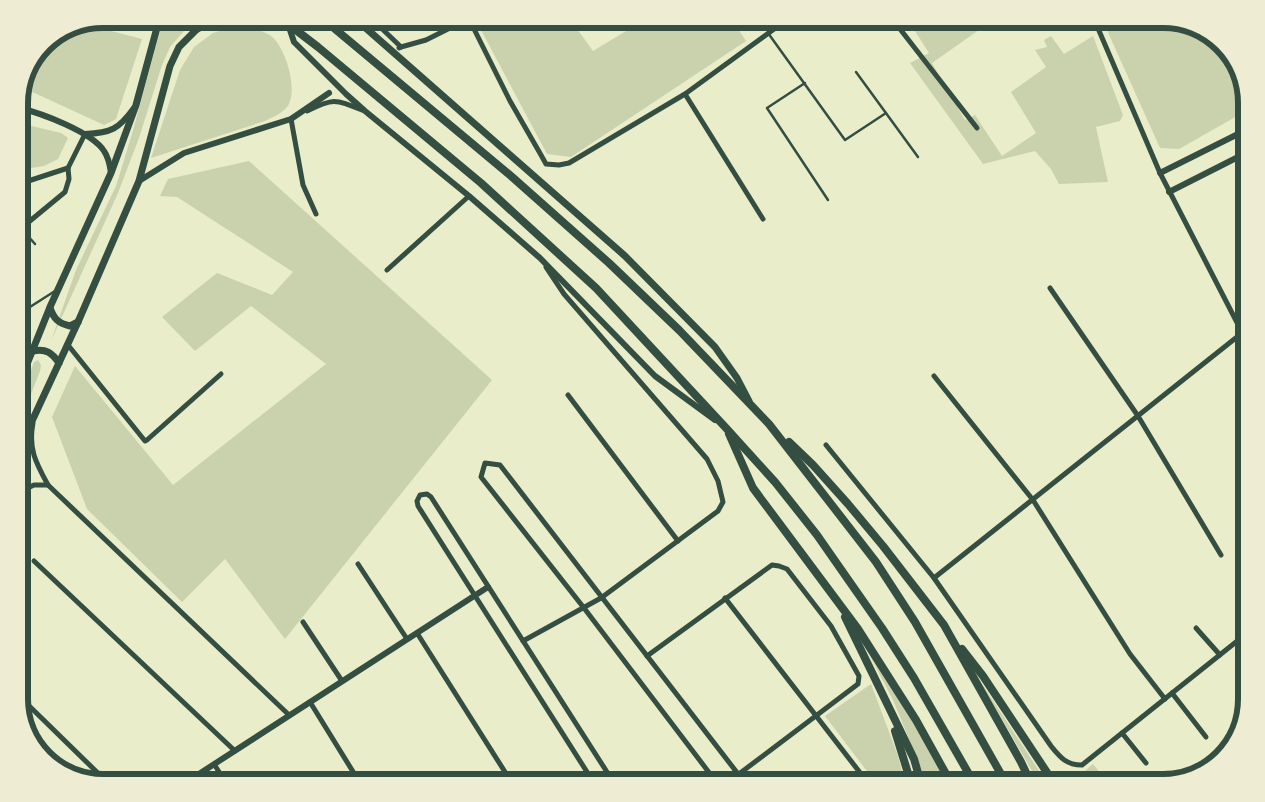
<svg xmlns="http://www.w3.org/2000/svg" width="1265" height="802" viewBox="0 0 1265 802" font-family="Jost,sans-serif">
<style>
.green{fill:#cad2ad}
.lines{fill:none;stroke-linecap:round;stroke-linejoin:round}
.service{stroke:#344e41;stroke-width:2.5}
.minor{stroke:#344e41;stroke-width:5}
.tertiary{stroke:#344e41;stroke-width:6}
.secondary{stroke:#344e41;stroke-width:7}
.trunk{stroke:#344e41;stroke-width:8}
.rim{fill:none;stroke:#344e41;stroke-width:6}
</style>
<rect width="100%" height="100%" fill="#e9edc9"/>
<g class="green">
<polygon points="1102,19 1163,19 1209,33 1235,61 1246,97 1246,111 1179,149 1160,148"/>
<polygon points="908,20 993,20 932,63 965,120 975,115 1002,156 1036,133 1011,92 1046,67 1035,50 1047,47 1044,40 1051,36 1064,54 1093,36 1123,115 1120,121 1096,127 1108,182 1059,184 1051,169 1035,151 983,164 910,63 929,53"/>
<polygon points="733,21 746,41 571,157 547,154 480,28 488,23 572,22 593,51 641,22"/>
<polygon points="162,24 190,24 170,47 162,65 139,138 118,193 51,341 76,270 116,186 132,134"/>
<polygon points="71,25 88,25 142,39 116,119 104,125 28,90 36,60 43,43"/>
<path d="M246 27C254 29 264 31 271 36 286 47 299 92 287 107 281 114 273 117 265 121L151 158 180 70 194 47 213 33 230 28Z"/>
<polygon points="19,123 61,133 68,138 58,159 44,166 19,170"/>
<polygon points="249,161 492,380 285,639 225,559 182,602 87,509 52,417 75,366 173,485 326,364 251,306 195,351 162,317 217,273 272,295 293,272 177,197 160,196 168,179"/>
<polygon points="38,360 41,365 40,371 19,425 19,402 34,362"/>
<polygon points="859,635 910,716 947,783 927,783 893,700"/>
<polygon points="977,676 1047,783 1039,783"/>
<polygon points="871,684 898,756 905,783 876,783 825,716"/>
<polygon points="1093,764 1108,783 1070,783"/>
</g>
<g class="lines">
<g class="service">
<polyline points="632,22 633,23"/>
<polyline points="1035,25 1043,19"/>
<polyline points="768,33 845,140 886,113"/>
<polyline points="856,72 918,157"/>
<polyline points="805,83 767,108 828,200"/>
<polyline points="21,228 35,244"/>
<polyline points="19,314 55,291"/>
</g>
<g class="minor">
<polyline points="1094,19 1160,173 1246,340"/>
<polyline points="893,20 977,128"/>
<polyline points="376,23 401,47 399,48"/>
<polyline points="471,23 510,101 541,155 546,164 559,165 569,163 685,94 785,21"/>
<polyline points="401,47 426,40 460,23"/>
<polyline points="685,94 763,219"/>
<path d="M307 111C333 98 335 99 362 110"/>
<polyline points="292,118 291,119 303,185 316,214"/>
<polyline points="1241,155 1246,163"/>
<polyline points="19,184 68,168"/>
<polyline points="19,230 65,192 69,179 68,168 85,134"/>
<polyline points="387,270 469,196"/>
<polyline points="1050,288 1138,416 1221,555"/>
<polyline points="68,345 145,441 147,440 221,374"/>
<polyline points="934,376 1033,500 1130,654 1165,699"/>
<polyline points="568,395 678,541"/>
<path d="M33 423C28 449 36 463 48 485L289 715"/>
<path d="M826 445 934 578 1051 746C1060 757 1066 765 1082 765L1246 634"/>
<polyline points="19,492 34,485 48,485"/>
<polyline points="34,561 235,751"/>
<polyline points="358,564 407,639"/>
<polyline points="934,578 1242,333"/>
<polyline points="725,598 868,783"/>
<polyline points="303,622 342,681"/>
<polyline points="1196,628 1220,655"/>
<polyline points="417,633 512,783"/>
<polyline points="523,641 601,598 718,511 723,502 718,481 707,459 564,294 546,267"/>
<polyline points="647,656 772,565 779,566 787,569 831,626 859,676 858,684 727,783"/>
<polyline points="1172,693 1206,737"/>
<polyline points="19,696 108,783"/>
<polyline points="310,702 360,783"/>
<polyline points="1122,733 1146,763"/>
<polyline points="214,764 226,783"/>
<polyline points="594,783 418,506 417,501 420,495 427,494 431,497 614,783"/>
<polyline points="717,783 584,608 481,477 485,463 500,465 745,783"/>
</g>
<g class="tertiary">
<polyline points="288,24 294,42 346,94 365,111 469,196 540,258 655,376 715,420"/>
<path d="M19 108C41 113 92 132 104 151 109 158 110 166 111 173"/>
<path d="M85 134C111 133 119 129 134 108"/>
<polyline points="1160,173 1246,130"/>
<polyline points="139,181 184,153 291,119 329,93"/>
<polyline points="1169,192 1246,153"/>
<polyline points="185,783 488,587"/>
</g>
<g class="secondary">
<polyline points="360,23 625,256 715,347 737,378 749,401"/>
<path d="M50 308C54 319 58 323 70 326L78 322"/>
<path d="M33 351C46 348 52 353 59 363"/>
<polyline points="19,384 50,307 111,173 136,105 158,24"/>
<polyline points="19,449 78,322 139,181 170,66 179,47 196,30 206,24"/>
</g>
<g class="trunk">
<polyline points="288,24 318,47 481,183 596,288 726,428 775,482 817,535 847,578 882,628 914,678 974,783"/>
<polyline points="329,24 511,176 609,263 679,330 769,424 876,562 915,622 1006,783"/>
<polyline points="729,434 753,488 858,629 916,720 951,783"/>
<polyline points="789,442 813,465 848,504 883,546 944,625 1021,762 1031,783"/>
<polyline points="845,617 914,759 921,783"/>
<polyline points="962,649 983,676 1054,783"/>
<polyline points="895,731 911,783"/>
</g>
</g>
<path d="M0 0H1265V802H0ZM103 28H1163A75 75 0 0 1 1238 103V699A75 75 0 0 1 1163 774H103A75 75 0 0 1 28 699V103A75 75 0 0 1 103 28Z" fill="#eeecd3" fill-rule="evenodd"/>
<path class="rim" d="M103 28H1163A75 75 0 0 1 1238 103V699A75 75 0 0 1 1163 774H103A75 75 0 0 1 28 699V103A75 75 0 0 1 103 28Z"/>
</svg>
